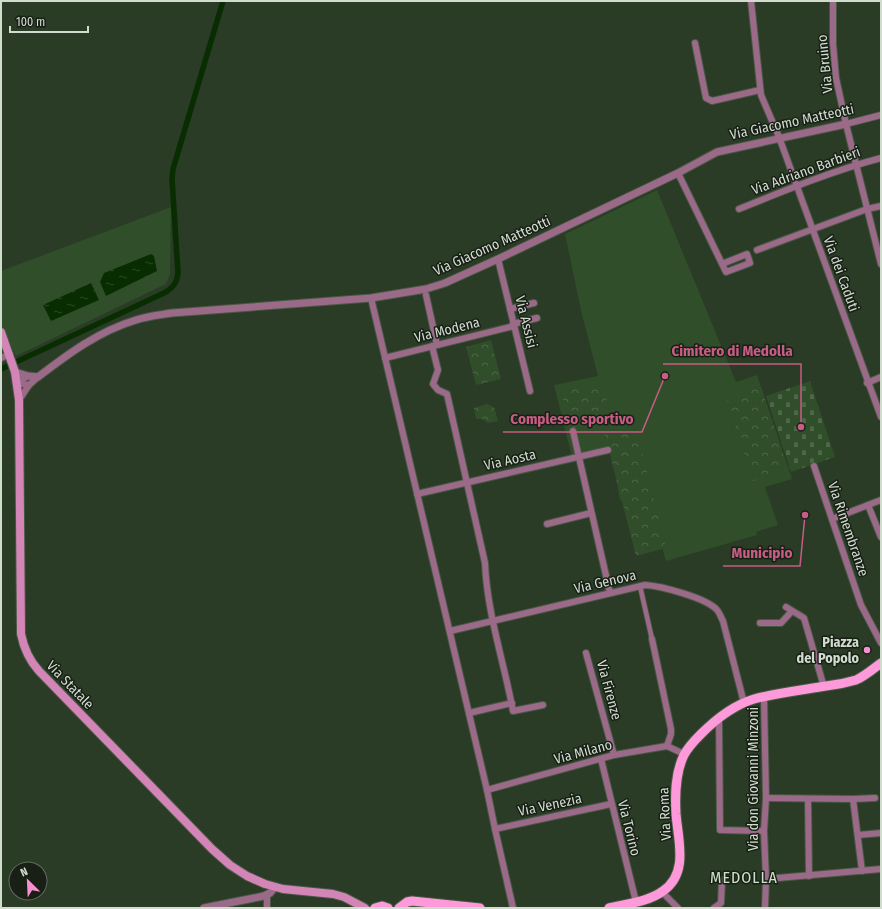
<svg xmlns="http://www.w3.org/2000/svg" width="882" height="909" viewBox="0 0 882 909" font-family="'Fira Sans Condensed',sans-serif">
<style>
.grass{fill:#314e2a}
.cemetery{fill:url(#cemetery-stones)}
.park{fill:url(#park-crowns)}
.water{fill:url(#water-ripples)}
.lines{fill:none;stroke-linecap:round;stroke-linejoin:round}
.canal{stroke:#082d00;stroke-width:5.5}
.pedestrian-casing{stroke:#485844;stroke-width:6}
.minor-casing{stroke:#485844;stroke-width:8}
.tertiary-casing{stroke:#485844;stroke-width:9}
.secondary-casing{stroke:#485844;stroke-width:10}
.primary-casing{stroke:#485844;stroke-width:11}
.pedestrian{stroke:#9a6a88;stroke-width:4.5}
.minor{stroke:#9a6a88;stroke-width:6}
.tertiary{stroke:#9a6a88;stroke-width:7}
.secondary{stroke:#d285b6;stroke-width:8}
.primary{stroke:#fe9ada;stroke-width:9}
.poi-dot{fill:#f590d1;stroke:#182016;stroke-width:1.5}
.labels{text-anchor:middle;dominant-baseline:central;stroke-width:3;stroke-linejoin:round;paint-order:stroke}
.street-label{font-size:14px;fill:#d1dccf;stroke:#182016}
.poi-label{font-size:14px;font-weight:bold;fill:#d1dccf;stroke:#182016;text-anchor:end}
.quarter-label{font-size:16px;letter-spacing:1px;fill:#cce1c7;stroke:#182016}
.leader{fill:none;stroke:#c75d84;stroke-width:1.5}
.callout-dot{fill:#c75d84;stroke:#182016;stroke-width:1.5}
.callout-label{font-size:15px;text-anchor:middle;font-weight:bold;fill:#c75d84;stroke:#182016;stroke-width:3;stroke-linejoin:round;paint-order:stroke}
</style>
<defs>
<pattern id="cemetery-stones" width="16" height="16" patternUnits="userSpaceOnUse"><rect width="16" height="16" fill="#314e2a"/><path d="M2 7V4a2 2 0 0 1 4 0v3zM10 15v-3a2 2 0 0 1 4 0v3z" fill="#4e6748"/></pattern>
<pattern id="park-crowns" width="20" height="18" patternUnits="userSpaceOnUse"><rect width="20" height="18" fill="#314e2a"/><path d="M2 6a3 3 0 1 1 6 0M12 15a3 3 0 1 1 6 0" fill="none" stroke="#4e6748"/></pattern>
<pattern id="water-ripples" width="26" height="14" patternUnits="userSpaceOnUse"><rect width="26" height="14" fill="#082d00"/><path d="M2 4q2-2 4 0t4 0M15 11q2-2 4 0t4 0" fill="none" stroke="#2b4b24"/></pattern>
</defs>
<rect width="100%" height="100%" fill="#2a3b26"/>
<g class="grass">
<polygon points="657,190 736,382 757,375 792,479 765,487 778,525 756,532 757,535 666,561 648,499 620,500 611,452 573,461 554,385 598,376 582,315 565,234"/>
<polygon points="171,207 170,274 166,284 16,356 1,327 1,271"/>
</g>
<polygon class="cemetery" points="810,381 835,457 791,472 766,396"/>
<g class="park">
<polygon points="491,340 501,379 476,385 466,347"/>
<polygon points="601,382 612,419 569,428 561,389"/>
<polygon points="761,387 788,469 753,481 727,399"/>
<polygon points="487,404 494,407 498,421 488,423 482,419 476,419 474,408"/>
<polygon points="636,429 666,548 636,556 605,435"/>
</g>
<g class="water">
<polygon points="151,254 154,256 157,271 106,296 100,282 104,273"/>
<polygon points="91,283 99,300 51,321 43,305"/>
</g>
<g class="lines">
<path class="canal" d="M1 369 164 293C173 288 177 283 178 273L172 179 173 169 223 1"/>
<defs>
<polyline id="pedestrian" points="640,586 652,639"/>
<g id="minor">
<polyline points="751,1 761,95 779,137 881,417"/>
<polyline points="833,1 833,44 836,78 846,124 881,264"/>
<polyline points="695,43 706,98 712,101 760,90"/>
<polyline points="846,124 881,115"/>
<polyline points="678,173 726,272 750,263 747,254 722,264"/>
<path d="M739 209C786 190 832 171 881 158"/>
<polyline points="757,250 867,209 881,206"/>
<polyline points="498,259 530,391"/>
<polyline points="426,295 437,345"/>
<polyline points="371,298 487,790 495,829 513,908"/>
<polyline points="510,309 534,303"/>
<polyline points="513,324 537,318"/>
<path d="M432 346 438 370 433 384 438 390 447 394 485 563C487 613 504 662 513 711L543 705"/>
<polyline points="1,358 10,354"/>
<polyline points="385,358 514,326"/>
<polyline points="28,376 17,383 29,385"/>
<polyline points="867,383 881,377"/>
<polyline points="19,400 29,385 38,377"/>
<polyline points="573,431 610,593"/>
<polyline points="814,466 861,605 881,643"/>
<polyline points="417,494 608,450"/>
<polyline points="868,505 881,537"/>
<polyline points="832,519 881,500"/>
<polyline points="547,524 591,513"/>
<polyline points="786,607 804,618 824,687"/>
<polyline points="760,623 781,623 792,611"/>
<path d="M450 631 645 585C661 586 707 598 717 610 720 613 721 618 723 621L744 703"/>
<polyline points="652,639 671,729 671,734 667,746"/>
<polyline points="586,653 614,755"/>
<polyline points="764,697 766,798 764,831 766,879 765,908"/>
<polyline points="469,713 512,703"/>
<polyline points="719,718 720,830 764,831"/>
<polyline points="601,759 636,902"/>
<polyline points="487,790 614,755 667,746 684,754"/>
<polyline points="766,798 853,799 875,798"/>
<polyline points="808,799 809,876"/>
<polyline points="853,799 862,871"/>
<polyline points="495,829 611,804"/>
<polyline points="858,835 881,833"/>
<polyline points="766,879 881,869"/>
<polyline points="662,892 678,908"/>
<polyline points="267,908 267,895"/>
<polyline points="714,908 721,903 722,880"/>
</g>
<g id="tertiary">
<path d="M15 372 28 376 38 377C68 354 99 331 136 320 148 316 160 315 172 313L371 298 426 289 445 283 498 259 678 173 717 152 846 124"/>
<polyline points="204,908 264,896 270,893 275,887"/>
</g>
<path id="secondary" d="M1 332 15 372 19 400 21 634C24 649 29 660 39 671L212 849 230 865 247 876 265 884 283 889 333 894 344 897 365 908"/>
<g id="primary">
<polyline points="375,908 382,906 388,908"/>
<polyline points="399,908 407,902 412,901 480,908"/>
<path d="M609 908C626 904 648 902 663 891 689 873 678 840 676 814 675 795 675 773 684 755 688 747 695 740 701 734 716 719 734 705 754 699 777 693 802 690 826 686 836 685 846 683 856 680 865 676 873 669 881 663"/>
</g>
</defs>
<use href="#pedestrian" class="pedestrian-casing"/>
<use href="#minor" class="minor-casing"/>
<use href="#tertiary" class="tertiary-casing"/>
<use href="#secondary" class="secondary-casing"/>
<use href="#primary" class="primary-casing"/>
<use href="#pedestrian" class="pedestrian"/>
<use href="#minor" class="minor"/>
<use href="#tertiary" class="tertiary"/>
<use href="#secondary" class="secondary"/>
<use href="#primary" class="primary"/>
</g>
<circle class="poi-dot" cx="867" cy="650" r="4"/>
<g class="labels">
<g class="street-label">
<text transform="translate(825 64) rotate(-96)">Via Bruino</text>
<text transform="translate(792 122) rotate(-12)">Via Giacomo Matteotti</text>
<text transform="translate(806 171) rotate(-20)">Via Adriano Barbieri</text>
<text transform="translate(492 246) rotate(-24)">Via Giacomo Matteotti</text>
<text transform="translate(841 274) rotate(70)">Via dei Caduti</text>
<text transform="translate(526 322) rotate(76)">Via Assisi</text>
<text transform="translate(447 330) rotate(-14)">Via Modena</text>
<text transform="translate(510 460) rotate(-13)">Via Aosta</text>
<text transform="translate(848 529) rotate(71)">Via Rimembranze</text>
<text transform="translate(605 582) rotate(-13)">Via Genova</text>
<text transform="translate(70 685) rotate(46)">Via Statale</text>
<text transform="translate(609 690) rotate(75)">Via Firenze</text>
<text transform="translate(583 752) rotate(-15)">Via Milano</text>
<text transform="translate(753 779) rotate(-90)">Via don Giovanni Minzoni</text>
<text transform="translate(550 805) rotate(-12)">Via Venezia</text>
<text transform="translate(665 814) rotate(-93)">Via Roma</text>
<text transform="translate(629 828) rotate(76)">Via Torino</text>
</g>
<g class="poi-label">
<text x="859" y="642">Piazza<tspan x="859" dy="16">del Popolo</tspan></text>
</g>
<g class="quarter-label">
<text x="744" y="877">MEDOLLA</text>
</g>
</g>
<path class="leader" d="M801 427L801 364H663M665 376L642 432H503M805 515L800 566H723"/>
<g class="callout-dot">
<circle cx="801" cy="427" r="4"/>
<circle cx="665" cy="376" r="4"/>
<circle cx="805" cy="515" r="4"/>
</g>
<g class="callout-label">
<text x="732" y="356">Cimitero di Medolla</text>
<text x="572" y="424">Complesso sportivo</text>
<text x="762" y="558">Municipio</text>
</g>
<rect width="882" height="909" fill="none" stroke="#d1dccf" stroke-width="4"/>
<g transform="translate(28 881) rotate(336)"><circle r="19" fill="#182016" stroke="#626b60"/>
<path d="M0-3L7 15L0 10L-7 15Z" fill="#f590d1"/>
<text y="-6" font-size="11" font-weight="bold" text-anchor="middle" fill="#d1dccf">N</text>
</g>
<path d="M10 26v6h78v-6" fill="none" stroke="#d1dccf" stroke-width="2"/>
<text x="16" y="26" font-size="12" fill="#d1dccf" stroke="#182016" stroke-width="3" paint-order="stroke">100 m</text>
</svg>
